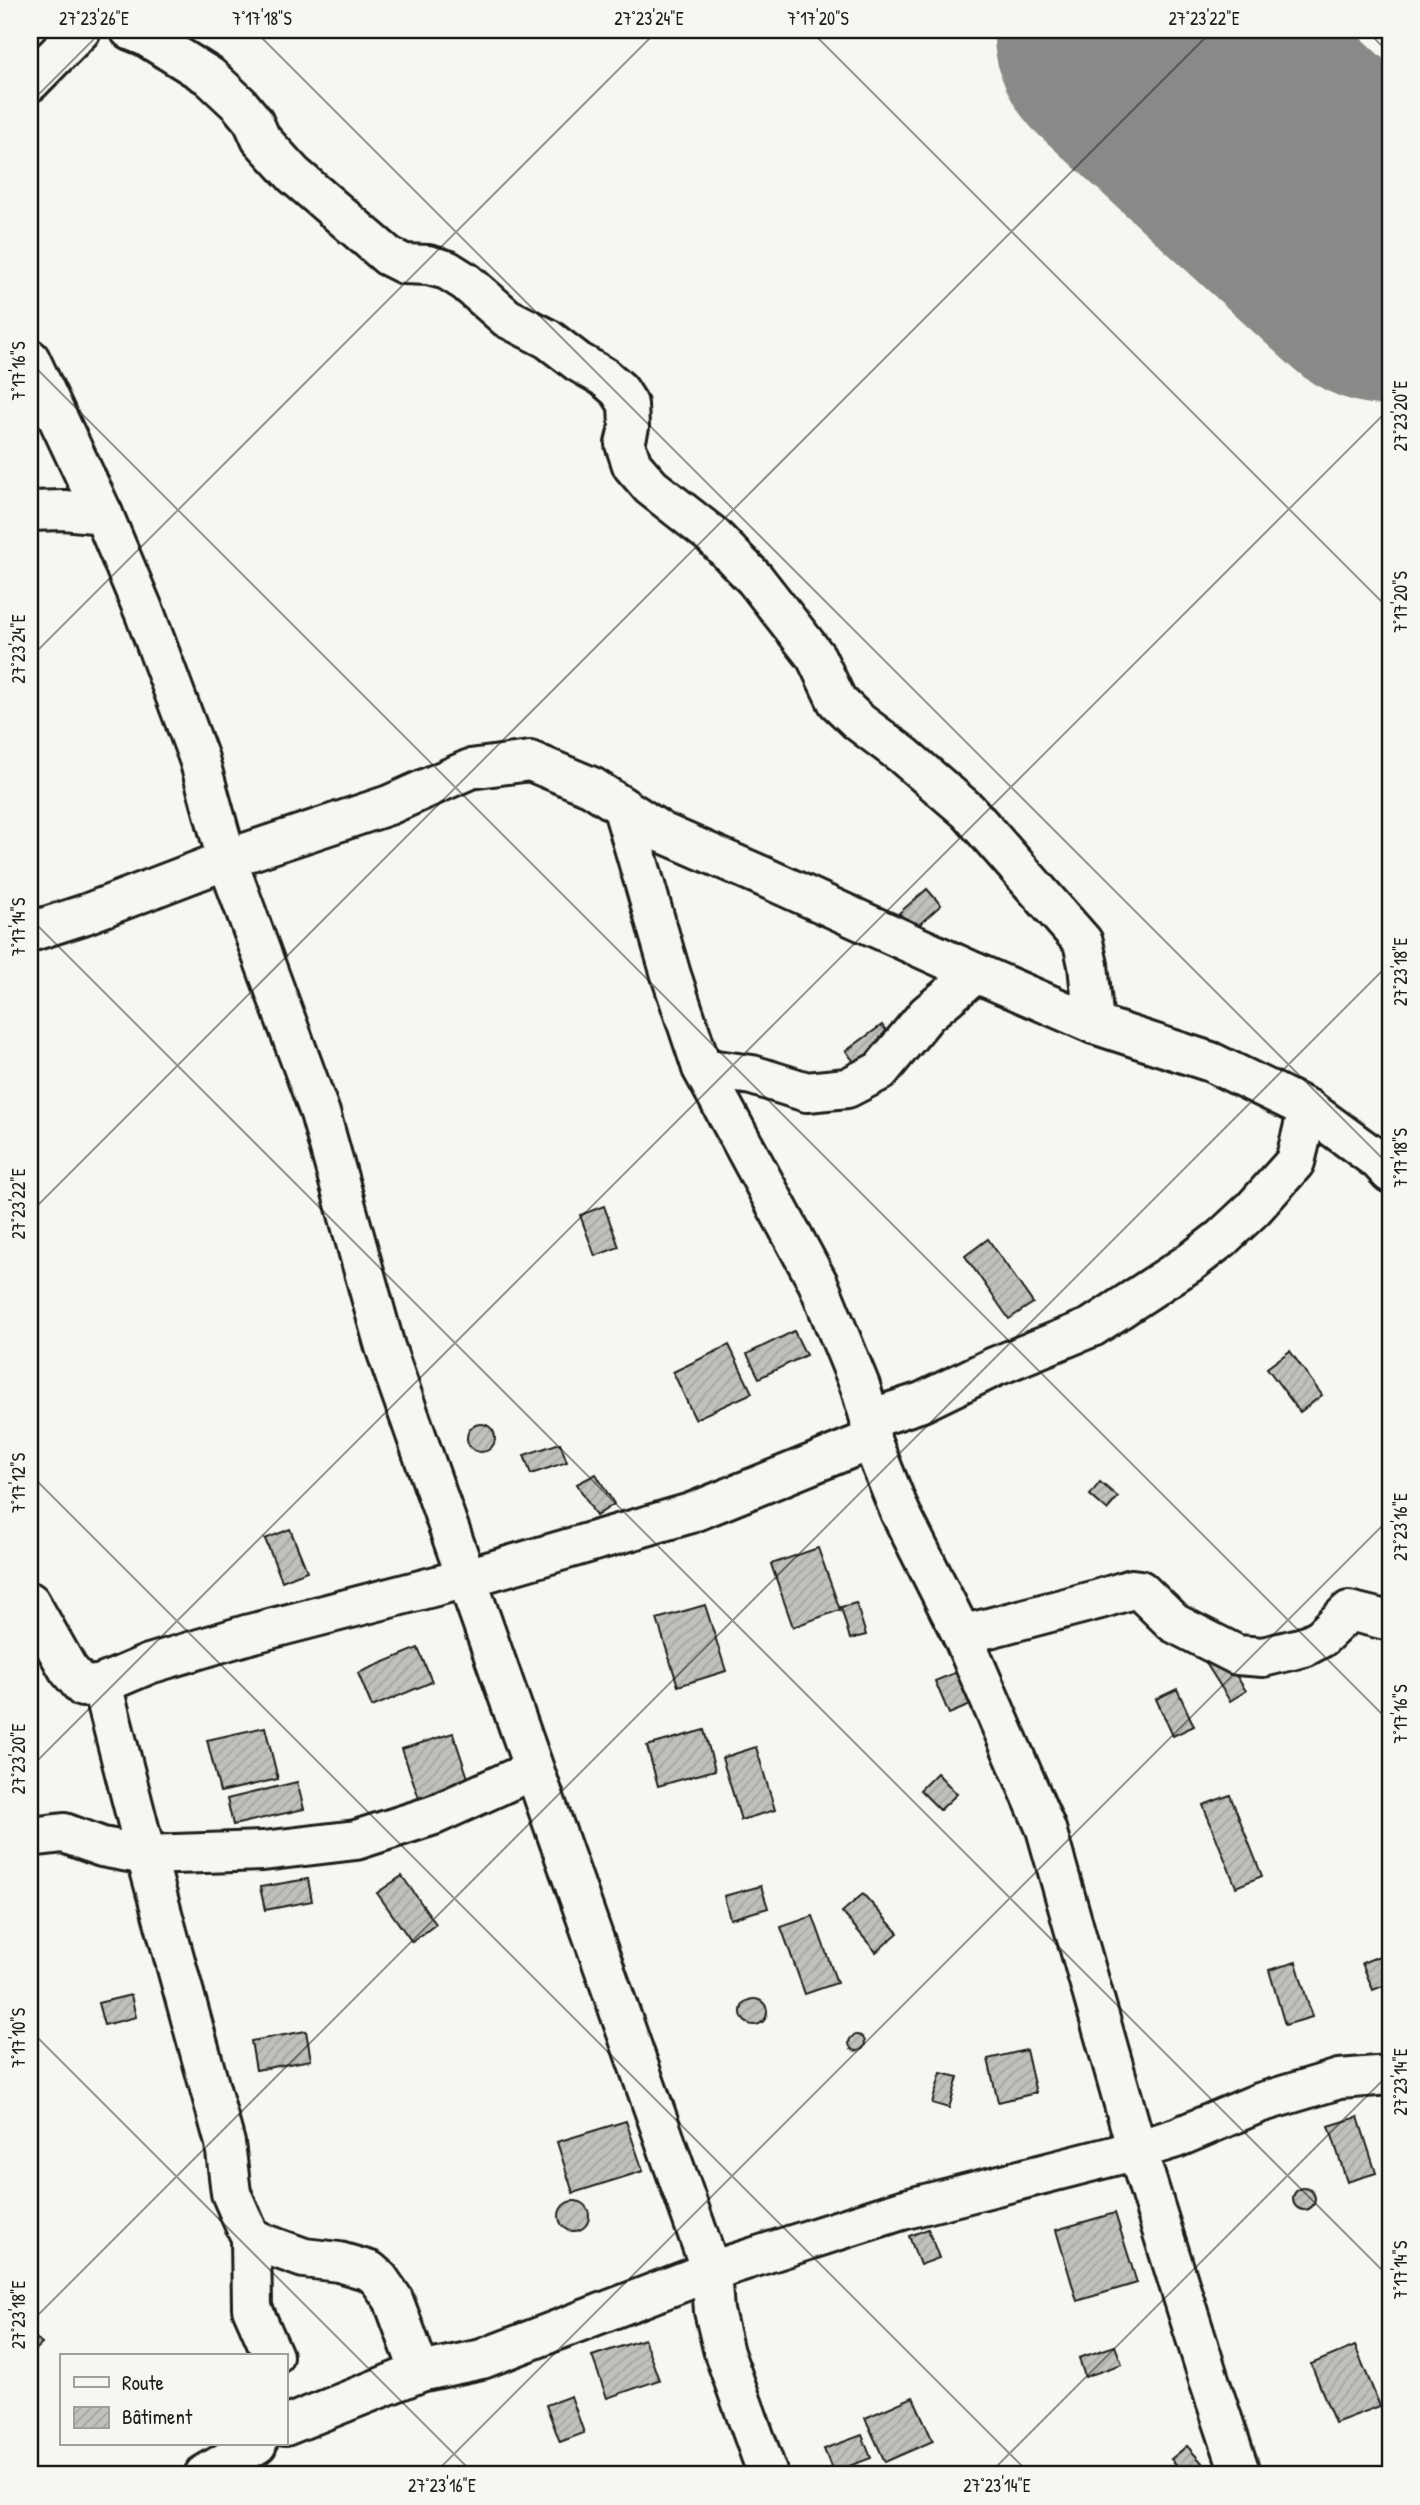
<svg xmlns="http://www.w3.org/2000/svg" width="1420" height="2505" viewBox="0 0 1420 2505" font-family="'Patrick Hand',sans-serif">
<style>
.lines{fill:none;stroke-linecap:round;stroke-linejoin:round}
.runway{stroke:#898987;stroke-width:289}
.building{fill:url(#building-hatch);stroke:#1c1c1c;stroke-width:2}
.minor-casing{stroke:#1c1c1c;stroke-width:44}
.minor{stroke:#f6f6f2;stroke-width:38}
.ticks{fill:none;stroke:#1c1c1c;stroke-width:2;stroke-opacity:0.45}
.neatline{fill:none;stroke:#1c1c1c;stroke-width:2.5}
.ticks-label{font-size:18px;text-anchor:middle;fill:#1c1c1c}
</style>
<defs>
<pattern id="building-hatch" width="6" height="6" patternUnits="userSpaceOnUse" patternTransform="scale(1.75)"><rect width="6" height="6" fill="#c0c0bd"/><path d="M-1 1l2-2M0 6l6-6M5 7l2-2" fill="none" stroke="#a4a4a2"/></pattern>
</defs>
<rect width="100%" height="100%" fill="#f6f6f2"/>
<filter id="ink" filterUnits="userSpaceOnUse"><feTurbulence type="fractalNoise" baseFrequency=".0143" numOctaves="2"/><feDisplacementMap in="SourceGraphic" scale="14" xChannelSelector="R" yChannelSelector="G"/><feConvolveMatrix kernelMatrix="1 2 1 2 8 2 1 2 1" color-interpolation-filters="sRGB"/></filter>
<g filter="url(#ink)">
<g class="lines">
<polyline class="runway" points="1138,30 1390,261"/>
</g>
<g class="building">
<polygon points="927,889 941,905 913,930 899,913"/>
<polygon points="882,1025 896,1044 860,1070 846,1051"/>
<polygon points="604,1206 619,1247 595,1256 580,1215"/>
<polygon points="988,1239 1033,1303 1009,1319 965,1256"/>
<polygon points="794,1331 806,1355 759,1378 747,1354"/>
<polygon points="729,1345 752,1393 695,1419 673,1372"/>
<polygon points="1290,1351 1322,1395 1300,1412 1267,1368"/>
<circle cx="481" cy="1438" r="14"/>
<polygon points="560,1443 567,1462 531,1474 524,1455"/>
<polygon points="596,1474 614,1504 596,1516 577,1484"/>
<polygon points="1100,1482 1118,1497 1107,1510 1090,1495"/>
<polygon points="290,1529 307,1571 282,1581 265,1539"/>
<polygon points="818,1548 840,1610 793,1627 771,1564"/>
<polygon points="856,1603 866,1635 850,1639 841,1607"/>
<polygon points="705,1605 726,1671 678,1686 657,1619"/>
<polygon points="418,1648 432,1682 372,1707 358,1673"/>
<polygon points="1220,1650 1246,1691 1230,1701 1204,1660"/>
<polygon points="959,1671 973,1704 949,1714 935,1681"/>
<polygon points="1177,1689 1194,1726 1173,1736 1156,1699"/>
<polygon points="265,1727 278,1779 220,1792 207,1740"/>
<polygon points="704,1730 715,1770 658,1786 647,1746"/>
<polygon points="453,1733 471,1787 421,1804 402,1749"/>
<polygon points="756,1747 775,1810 741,1820 722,1758"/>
<polygon points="937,1773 957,1794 940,1810 920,1790"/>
<polygon points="297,1782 304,1809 233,1825 227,1799"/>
<polygon points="1230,1795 1262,1876 1236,1887 1203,1805"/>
<polygon points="402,1876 436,1924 412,1942 377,1893"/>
<polygon points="308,1879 312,1901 265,1910 260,1887"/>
<polygon points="761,1886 768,1908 730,1919 724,1896"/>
<polygon points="863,1894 898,1933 876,1952 842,1912"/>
<polygon points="813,1916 837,1983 805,1994 781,1927"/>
<polygon points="1384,1954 1390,1969 1390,1983 1373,1990 1362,1963"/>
<polygon points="1296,1962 1312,2017 1285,2025 1269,1970"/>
<polygon points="131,1995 136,2017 104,2025 98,2003"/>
<circle cx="754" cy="2012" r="13"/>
<polygon points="306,2031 311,2060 256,2070 251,2041"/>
<circle cx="857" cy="2043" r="8"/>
<polygon points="1026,2050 1036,2093 998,2102 988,2059"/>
<polygon points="941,2073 958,2077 949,2108 932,2103"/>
<polygon points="1358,2117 1376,2173 1347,2182 1329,2126"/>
<polygon points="626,2121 643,2171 573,2193 557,2142"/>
<circle cx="1304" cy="2199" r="11"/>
<circle cx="574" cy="2216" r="15"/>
<polygon points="1115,2213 1137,2283 1077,2301 1056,2230"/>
<polygon points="928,2229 939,2258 920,2265 909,2236"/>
<polygon points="30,2332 42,2344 30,2355"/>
<polygon points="644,2339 659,2380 607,2398 592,2356"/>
<polygon points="1115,2346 1122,2364 1085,2377 1079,2358"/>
<polygon points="1355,2346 1380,2406 1335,2423 1311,2364"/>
<polygon points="571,2396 584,2433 560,2442 546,2405"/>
<polygon points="913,2397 933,2441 885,2462 865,2418"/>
<polygon points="862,2435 871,2458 833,2472 824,2449"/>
<polygon points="1187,2446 1204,2465 1194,2475 1186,2475 1171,2459"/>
<polygon points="1390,2466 1390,2475 1367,2475"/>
</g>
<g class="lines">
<defs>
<g id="minor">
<polyline points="130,30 145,36 209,76 239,104 253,121 261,139 294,175 388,256 404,264 428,265 447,270 466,282 507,318 548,339 578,362 604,377 619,390 628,404 629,427 625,444 632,465 651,487 712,535 755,579 816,657 837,701 859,722 903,755 968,811 1083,942 1088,965 1094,1024"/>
<polyline points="30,82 81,30"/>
<polyline points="30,359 103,514 145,614 199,759 227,860 320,1113 385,1347 711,2271 714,2311 724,2353 768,2475"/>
<polyline points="30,511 64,510 103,514"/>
<polyline points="623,809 671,975 702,1068 752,1075 807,1092 847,1088 880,1071 927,1014 976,973"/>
<polyline points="30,932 83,915 242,854 389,805 470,769 530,761 592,787 663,833 762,876 976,973 1094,1024 1211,1062 1308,1109 1379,1161 1390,1173"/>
<polyline points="702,1068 818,1283 860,1386 870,1419 871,1440"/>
<polyline points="870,1419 922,1402 994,1367 1092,1327 1191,1262 1222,1238 1253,1209 1295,1162 1308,1109"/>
<polyline points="30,1602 68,1669 83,1687 102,1684 149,1664 246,1635 467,1578 691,1513 871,1440 900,1512 962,1635 1046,1829 1137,2150 1211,2386 1241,2475"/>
<polyline points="962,1635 1100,1599 1132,1589 1140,1590 1174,1623 1237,1655 1263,1657 1304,1647 1321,1638 1349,1611 1390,1621"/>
<polyline points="102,1684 146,1855 225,2143 231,2193 244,2223 251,2237 265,2244 304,2258 339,2262 370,2271 379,2279 393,2299 420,2372"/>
<polyline points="30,1837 64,1833 102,1847 146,1855 263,1851 356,1840 434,1815 533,1770"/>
<polyline points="251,2237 252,2308 273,2356"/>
<polyline points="285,2426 420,2372 482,2359 711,2271 902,2210 1137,2150 1176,2138 1259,2103 1339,2079 1390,2075"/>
<polyline points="204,2475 257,2444"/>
</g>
</defs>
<use href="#minor" class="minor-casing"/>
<use href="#minor" class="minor"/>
</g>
</g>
<path class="ticks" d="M254 30 1390 1166M810 30 1390 610M1366 30 1390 54M30 103 103 30M30 362 1390 1722M30 658 658 30M30 918 1390 2278M30 1213 1213 30M30 1474 1031 2475M30 1768 1390 408M30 2030 475 2475M30 2323 1390 963M433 2475 1390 1518M988 2475 1390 2073"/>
<rect width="1420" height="2505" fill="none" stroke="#f6f6f2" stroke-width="77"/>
<rect x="60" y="2354" width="228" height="91" fill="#f6f6f2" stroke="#9f9f9c" stroke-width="2"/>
<rect x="74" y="2377" width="35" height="10" fill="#f6f6f2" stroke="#9f9f9c" stroke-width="2"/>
<text x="122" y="2390" font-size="21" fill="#1c1c1c">Route</text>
<rect x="74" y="2407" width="35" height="21" fill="url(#building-hatch)" stroke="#9f9f9c" stroke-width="2"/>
<text x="122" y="2424" font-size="21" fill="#1c1c1c">Bâtiment</text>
<rect x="38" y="38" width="1344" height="2428" class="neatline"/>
<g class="ticks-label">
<text x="94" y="25">27°23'26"E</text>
<text x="262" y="25">7°17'18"S</text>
<text x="649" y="25">27°23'24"E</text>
<text x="818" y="25">7°17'20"S</text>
<text x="1204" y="25">27°23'22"E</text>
<text transform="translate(19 371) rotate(-90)" y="6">7°17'16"S</text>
<text transform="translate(1401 416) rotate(-90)" y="6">27°23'20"E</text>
<text transform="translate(1401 602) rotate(-90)" y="6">7°17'20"S</text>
<text transform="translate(19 649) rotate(-90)" y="6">27°23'24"E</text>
<text transform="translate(19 927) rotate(-90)" y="6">7°17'14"S</text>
<text transform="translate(1401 972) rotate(-90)" y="6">27°23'18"E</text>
<text transform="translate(1401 1158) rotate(-90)" y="6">7°17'18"S</text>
<text transform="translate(19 1204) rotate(-90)" y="6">27°23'22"E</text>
<text transform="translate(19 1483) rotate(-90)" y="6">7°17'12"S</text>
<text transform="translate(1401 1527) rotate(-90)" y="6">27°23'16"E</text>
<text transform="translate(1401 1714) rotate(-90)" y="6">7°17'16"S</text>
<text transform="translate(19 1759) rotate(-90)" y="6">27°23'20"E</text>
<text transform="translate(19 2038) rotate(-90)" y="6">7°17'10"S</text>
<text transform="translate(1401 2082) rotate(-90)" y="6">27°23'14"E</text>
<text transform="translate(1401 2270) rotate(-90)" y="6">7°17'14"S</text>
<text transform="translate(19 2315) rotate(-90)" y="6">27°23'18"E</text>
<text x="442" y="2492">27°23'16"E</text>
<text x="997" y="2492">27°23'14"E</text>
</g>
</svg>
